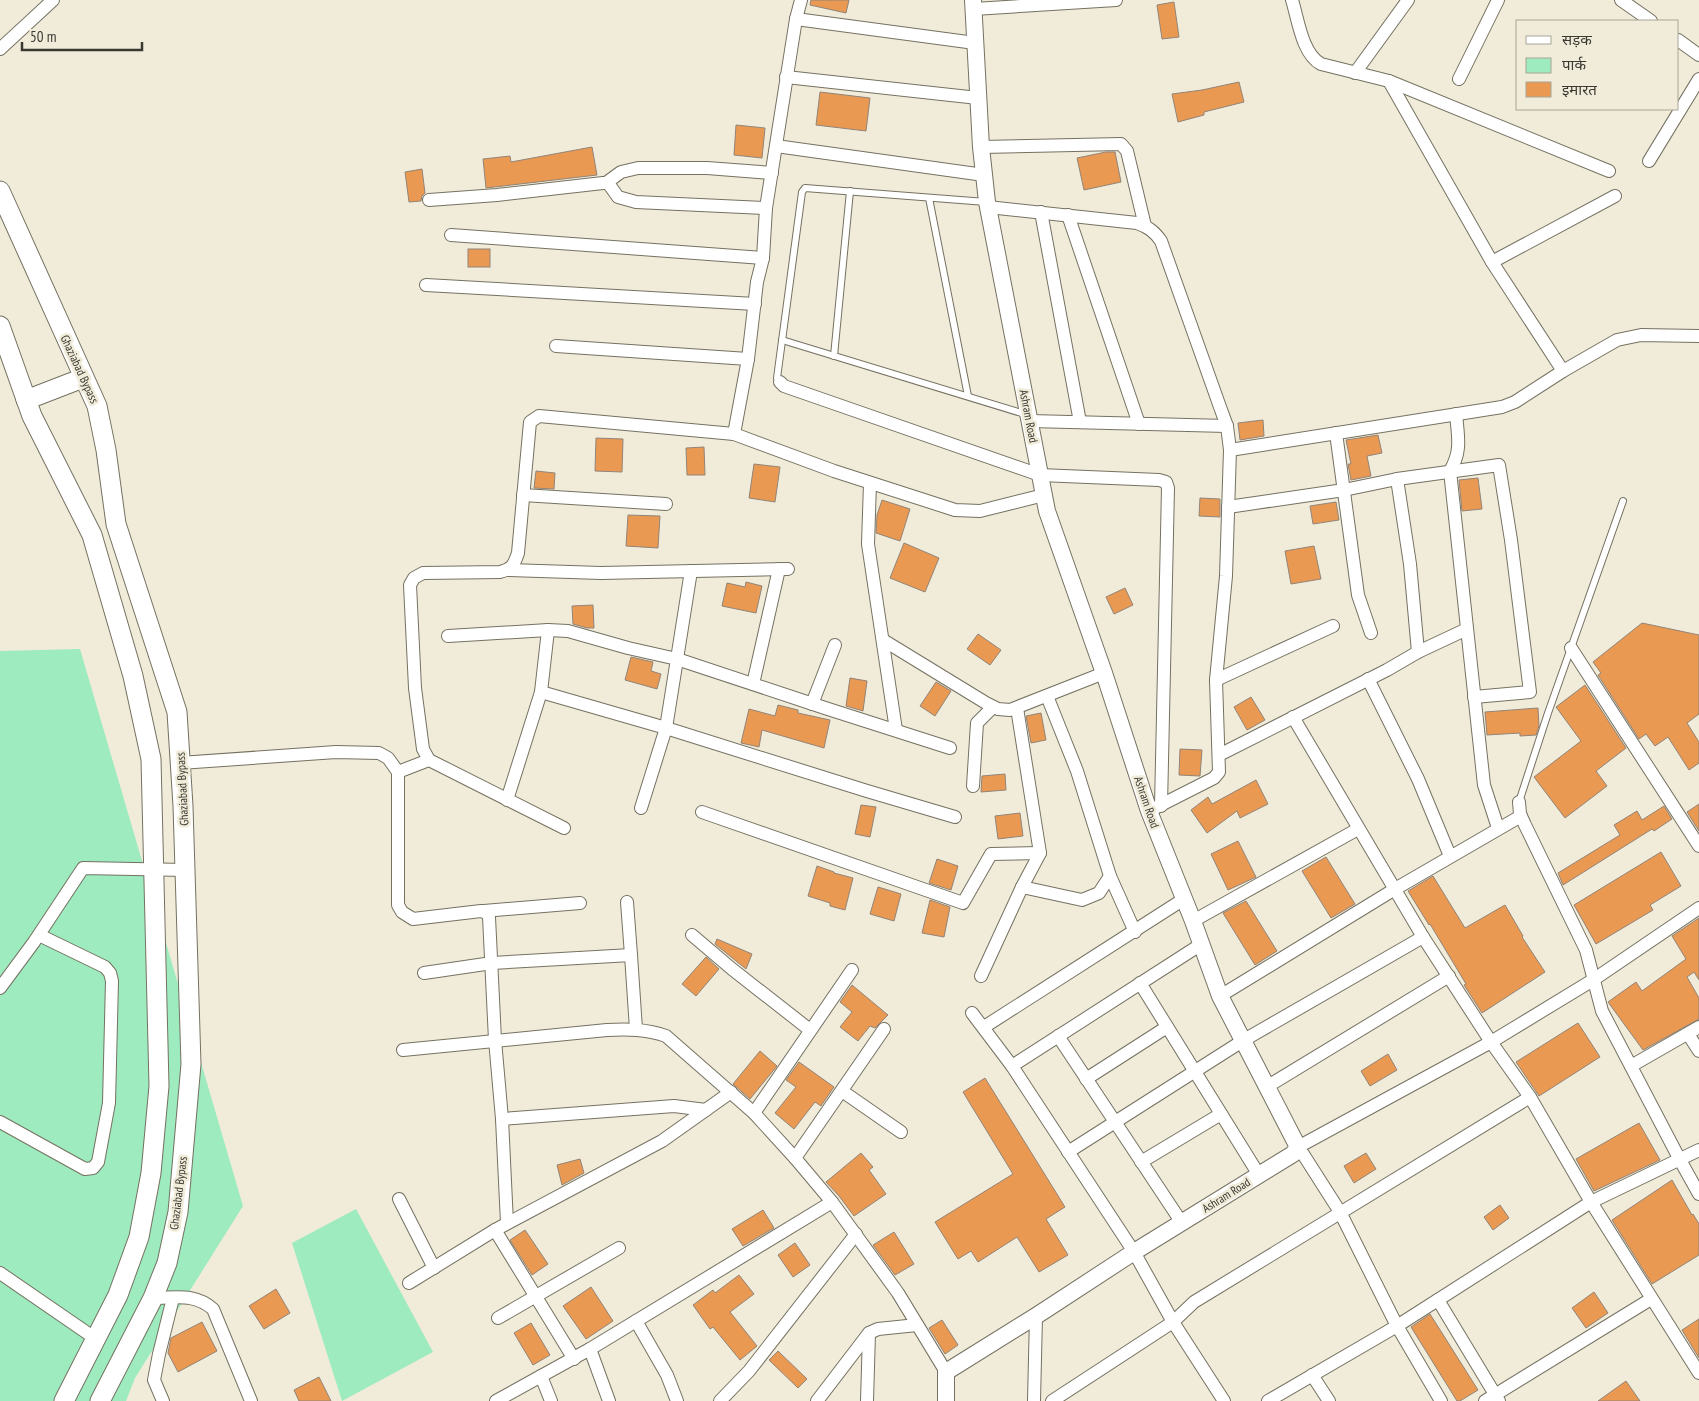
<svg xmlns="http://www.w3.org/2000/svg" width="1699" height="1401" viewBox="0 0 1699 1401" font-family="'PT Sans Narrow','Noto Sans Devanagari',sans-serif">
<style>
.green{fill:#9debbf}
.building{fill:#e99952;stroke:#928478}
.lines{fill:none;stroke-linecap:round;stroke-linejoin:round}
.service-casing{stroke:#757161;stroke-width:8}
.minor-casing{stroke:#757161;stroke-width:14}
.tertiary-casing{stroke:#757161;stroke-width:18}
.secondary-casing{stroke:#757161;stroke-width:21}
.service{stroke:#fff;stroke-width:6}
.minor{stroke:#fff;stroke-width:12}
.tertiary{stroke:#fff;stroke-width:16}
.secondary{stroke:#fff;stroke-width:19}
.labels{text-anchor:middle;dominant-baseline:central;stroke-width:5;stroke-linejoin:round;paint-order:stroke}
.street-label{font-size:12px;fill:#3a3931;stroke:#f1ecda}
</style>
<rect width="100%" height="100%" fill="#f1ecda"/>
<g class="green">
<polygon points="80,649 243,1206 135,1378 126,1401 0,1401 0,651"/>
<polygon points="356,1209 433,1352 342,1401 292,1243"/>
</g>
<g class="building">
<polygon points="811,0 849,0 846,13 810,5"/>
<polygon points="1174,2 1179,37 1162,39 1157,5"/>
<polygon points="1239,82 1244,102 1204,112 1204,115 1178,122 1172,94 1202,90"/>
<polygon points="820,92 870,98 866,131 816,125"/>
<polygon points="736,125 765,128 762,158 734,155"/>
<polygon points="592,147 597,175 486,188 483,159 510,156 511,162"/>
<polygon points="1106,152 1115,152 1121,182 1084,190 1077,158"/>
<polygon points="422,169 425,193 422,196 421,201 409,202 405,172"/>
<rect x="468" y="249" width="22" height="18"/>
<polygon points="1263,420 1264,436 1240,440 1238,423"/>
<polygon points="1378,435 1382,453 1367,456 1371,476 1351,480 1348,464 1351,464 1346,440"/>
<polygon points="596,438 623,439 622,472 595,471"/>
<polygon points="704,447 705,475 687,475 686,448"/>
<polygon points="754,464 780,467 775,502 749,498"/>
<polygon points="536,471 555,473 554,489 534,488"/>
<polygon points="1478,478 1482,509 1462,511 1459,480"/>
<polygon points="1200,498 1220,499 1220,517 1199,516"/>
<polygon points="882,500 910,509 900,541 876,533 877,515"/>
<polygon points="1336,502 1339,520 1313,524 1310,506"/>
<polygon points="628,515 660,516 658,548 626,546"/>
<polygon points="904,543 939,558 925,592 890,578"/>
<polygon points="1314,546 1321,579 1291,584 1285,551"/>
<polygon points="746,582 762,586 756,613 722,606 727,583 745,587"/>
<polygon points="1125,588 1133,605 1114,614 1106,597"/>
<polygon points="593,605 594,628 587,628 573,624 572,606"/>
<polygon points="1642,623 1699,635 1699,714 1687,723 1699,742 1699,763 1689,770 1668,737 1655,746 1646,734 1639,739 1598,675 1601,673 1593,662"/>
<polygon points="978,634 1001,650 990,665 967,649"/>
<polygon points="631,657 653,662 651,671 661,674 657,689 625,680"/>
<polygon points="850,678 867,681 863,711 846,706"/>
<polygon points="936,682 951,691 935,716 920,706"/>
<polygon points="1585,685 1626,748 1596,771 1607,786 1565,818 1534,777 1581,741 1556,707"/>
<polygon points="1251,697 1265,720 1247,730 1234,707"/>
<polygon points="778,705 798,710 798,713 830,720 824,748 762,730 759,747 741,743 749,709 775,716"/>
<polygon points="1538,708 1539,726 1536,735 1520,736 1520,733 1487,735 1485,712"/>
<polygon points="1041,713 1046,740 1031,743 1026,716"/>
<polygon points="1180,749 1202,750 1200,776 1179,775"/>
<polygon points="1005,774 1006,790 981,792 982,776"/>
<polygon points="1256,780 1268,804 1240,818 1237,811 1207,833 1191,810 1208,797 1212,804"/>
<polygon points="1699,804 1699,831 1687,812"/>
<polygon points="861,805 876,807 870,837 855,834"/>
<polygon points="1664,806 1672,819 1654,831 1652,829 1563,885 1558,873 1620,835 1614,825 1637,811 1642,820"/>
<polygon points="1020,813 1023,836 998,839 995,816"/>
<polygon points="1238,841 1256,877 1228,890 1211,854"/>
<polygon points="1661,852 1681,886 1650,905 1653,910 1596,944 1574,905"/>
<polygon points="1326,857 1355,904 1331,918 1302,871"/>
<polygon points="937,859 958,866 951,890 929,883"/>
<polygon points="817,866 834,872 834,873 853,878 845,910 830,906 830,903 808,896"/>
<polygon points="1433,876 1465,928 1505,905 1523,936 1522,937 1545,972 1482,1013 1464,985 1466,984 1430,924 1429,925 1408,891"/>
<polygon points="878,887 901,894 894,921 870,914"/>
<polygon points="930,900 950,907 944,937 922,933"/>
<polygon points="1246,901 1277,951 1255,965 1223,913"/>
<polygon points="1699,918 1699,980 1694,972 1687,977 1699,998 1699,1019 1643,1050 1608,1002 1636,982 1642,991 1686,959 1672,936"/>
<polygon points="717,939 752,954 746,969 715,944"/>
<polygon points="706,957 719,969 696,996 682,984"/>
<polygon points="852,985 888,1015 875,1028 870,1026 858,1041 840,1027 852,1012 840,1002"/>
<polygon points="1578,1023 1600,1057 1539,1096 1516,1062"/>
<polygon points="760,1051 777,1066 750,1099 733,1084"/>
<polygon points="1388,1054 1397,1070 1370,1086 1361,1071"/>
<polygon points="799,1062 834,1087 821,1106 815,1102 794,1129 775,1113 796,1087 786,1080"/>
<polygon points="985,1078 1065,1207 1046,1219 1068,1255 1039,1272 1017,1237 978,1262 971,1251 958,1259 935,1222 1013,1174 963,1092"/>
<polygon points="1639,1123 1660,1160 1594,1191 1576,1159"/>
<polygon points="861,1153 873,1167 869,1170 886,1194 854,1216 839,1196 826,1182"/>
<polygon points="1366,1153 1376,1169 1354,1183 1344,1166"/>
<polygon points="580,1159 584,1173 562,1185 557,1165"/>
<polygon points="1672,1180 1692,1215 1693,1214 1699,1224 1699,1255 1652,1284 1612,1220"/>
<polygon points="1500,1205 1509,1218 1493,1230 1484,1217"/>
<polygon points="763,1210 774,1228 743,1246 732,1229"/>
<polygon points="525,1230 548,1264 532,1275 510,1240"/>
<polygon points="894,1232 914,1264 895,1275 873,1245"/>
<polygon points="795,1243 810,1265 793,1277 778,1255"/>
<polygon points="739,1275 754,1294 730,1312 757,1346 740,1360 713,1327 710,1329 693,1305 713,1290 715,1293"/>
<polygon points="591,1287 613,1321 586,1339 563,1306"/>
<polygon points="276,1289 290,1313 264,1329 249,1306"/>
<polygon points="1594,1292 1608,1313 1586,1328 1572,1308"/>
<polygon points="1430,1314 1478,1390 1460,1401 1457,1401 1411,1327"/>
<polygon points="1699,1319 1699,1358 1682,1330"/>
<polygon points="942,1320 958,1345 945,1354 929,1328"/>
<polygon points="202,1322 217,1351 178,1372 168,1353 171,1338"/>
<polygon points="531,1323 550,1355 533,1365 514,1333"/>
<polygon points="778,1351 807,1379 798,1388 769,1360"/>
<polygon points="319,1377 331,1401 299,1401 294,1390"/>
<polygon points="1626,1381 1640,1401 1598,1401"/>
</g>
<g class="lines">
<defs>
<g id="service">
<polyline points="929,198 968,396"/>
<polyline points="782,340 1028,415"/>
<polyline points="834,356 850,191"/>
<polyline points="780,382 777,378 802,192 805,188 986,202"/>
<polyline points="1519,802 1548,713 1623,501"/>
</g>
<g id="minor">
<path d="M1292 0C1298 19 1302 54 1321 64L1389 81 1609 171"/>
<polyline points="1621,0 1651,21"/>
<polyline points="974,9 1116,0"/>
<polyline points="796,19 975,43"/>
<polyline points="1678,40 1699,55"/>
<polyline points="0,49 53,0"/>
<polyline points="1355,73 1408,0"/>
<polyline points="786,77 978,98"/>
<polyline points="1459,79 1498,0"/>
<polyline points="1389,81 1492,262 1563,371"/>
<polyline points="776,146 984,175"/>
<polyline points="981,147 1121,144 1127,151 1145,226"/>
<polyline points="1649,161 1699,79"/>
<polyline points="606,183 621,172 638,168 707,168 772,173"/>
<polyline points="429,200 497,195 603,183 608,183 618,197 636,202 766,208"/>
<path d="M988 207 1137 223C1148 227 1154 231 1161 241L1220 407 1227 426 1230 450"/>
<polyline points="1041,212 1080,422"/>
<polyline points="1068,215 1139,424"/>
<polyline points="451,235 763,258"/>
<polyline points="1492,262 1615,196"/>
<polyline points="426,285 755,304"/>
<polyline points="556,346 748,359"/>
<polyline points="780,382 784,386 1040,475 1159,480 1166,482 1168,488 1161,806"/>
<path d="M1456 414C1458 437 1462 451 1450 471L1484 785 1498 828"/>
<polyline points="1030,421 1227,426"/>
<polyline points="1336,433 1358,595 1371,633"/>
<polyline points="734,434 748,359 757,282 763,258 766,208 796,19 801,0"/>
<polyline points="1397,479 1410,564 1418,652"/>
<polyline points="870,483 868,544 896,730"/>
<polyline points="523,495 666,504"/>
<polyline points="1228,507 1344,490 1397,479 1499,465 1511,540 1530,692 1474,697"/>
<polyline points="509,570 601,573 788,569"/>
<polyline points="448,636 548,630 568,631 628,648 677,659 825,708 950,748"/>
<polyline points="883,640 986,703 998,709 1010,710 1104,673"/>
<polyline points="1571,648 1699,846"/>
<polyline points="1368,679 1418,779 1450,856"/>
<polyline points="1216,680 1333,626"/>
<polyline points="753,684 779,569"/>
<polyline points="541,692 666,728 867,791 955,817"/>
<polyline points="812,704 835,645"/>
<polyline points="1017,708 1040,853 1022,887"/>
<polyline points="1293,717 1423,937 1491,1042 1530,1097 1591,1202 1699,1373"/>
<polyline points="1219,755 1387,670 1418,652 1467,629"/>
<polyline points="180,763 336,752 379,753 388,758 398,772 398,905 402,912 413,919 481,911 487,913 489,917 495,1040 502,1119 507,1223"/>
<polyline points="398,772 429,760"/>
<polyline points="973,786 977,723 993,707"/>
<polyline points="507,800 541,692 548,630"/>
<polyline points="1519,802 1520,814 1525,825 1586,950 1602,1011 1680,1160 1699,1194"/>
<polyline points="641,808 666,728 691,571"/>
<polyline points="1149,811 1214,778 1219,772 1216,680 1226,576 1230,450 1502,407 1515,402 1563,371 1617,340 1641,335 1699,336"/>
<polyline points="702,812 963,903 991,854 1040,853"/>
<path d="M564 828 429 760 423 749 415 688 410 585 414 578 423 573 500 572C512 569 514 565 518 553L530 422 539 416 734 434 834 471 955 510 980 511 1044 495"/>
<polyline points="1110,876 1135,932"/>
<polyline points="627,902 631,955"/>
<polyline points="484,911 580,903"/>
<polyline points="1193,921 1358,829"/>
<polyline points="692,935 732,969 810,1030"/>
<polyline points="424,973 492,963 631,955 636,1029"/>
<polyline points="981,976 1022,887 1082,900 1099,893 1110,876 1077,771 1047,696"/>
<polyline points="1140,983 1259,1175"/>
<polyline points="0,988 34,942 83,868 185,870"/>
<polyline points="1220,996 1395,889 1521,816"/>
<polyline points="972,1013 1012,1066 1134,1252 1173,1322 1224,1401"/>
<polyline points="984,1027 1184,899"/>
<polyline points="1688,1034 1699,1051"/>
<polyline points="1058,1036 1182,1223"/>
<path d="M403 1050 607 1030C628 1029 646 1029 666 1036L754 1113 795 1158 832 1202 898 1293 946 1372"/>
<polyline points="1012,1066 1200,945"/>
<polyline points="1631,1066 1699,1027"/>
<polyline points="1086,1079 1167,1027"/>
<polyline points="1268,1086 1449,976"/>
<polyline points="842,1091 901,1132"/>
<polyline points="754,1113 852,970"/>
<polyline points="502,1119 674,1106 706,1110"/>
<polyline points="0,1122 85,1169 93,1168 98,1162 109,1103 112,981 110,973 105,967 39,935"/>
<polyline points="1298,1147 1491,1042 1593,980 1699,908"/>
<polyline points="1298,1149 1303,1154 1340,1212 1397,1326 1441,1401"/>
<polyline points="1068,1152 1244,1040 1423,937"/>
<polyline points="795,1158 884,1029"/>
<polyline points="1141,1162 1221,1114"/>
<polyline points="399,1199 434,1268"/>
<polyline points="495,1230 574,1359"/>
<polyline points="0,1273 96,1339"/>
<polyline points="409,1283 495,1230 662,1141 731,1092"/>
<path d="M153 1298C177 1298 194 1293 213 1309L251 1401"/>
<polyline points="1438,1300 1499,1401"/>
<polyline points="498,1318 619,1248"/>
<polyline points="636,1321 667,1375 677,1401"/>
<polyline points="590,1349 609,1401"/>
<polyline points="1312,1375 1329,1401"/>
<polyline points="541,1376 551,1401"/>
<polyline points="163,1401 154,1380 159,1354 173,1298"/>
<polyline points="496,1401 590,1349 832,1202"/>
<polyline points="720,1401 749,1371 856,1234"/>
<polyline points="817,1401 869,1333 878,1329 917,1325"/>
<polyline points="867,1401 869,1333"/>
<polyline points="1034,1401 1036,1316"/>
<polyline points="1052,1401 1173,1322 1194,1302 1530,1097"/>
<polyline points="1268,1401 1397,1326 1591,1202 1699,1150"/>
<polyline points="1485,1401 1651,1299"/>
</g>
<polyline id="tertiary" points="946,1401 946,1372 1036,1316 1134,1252 1293,1154 1298,1147 1220,996 1193,921 1149,811 1104,673 1047,511 987,202 981,147 973,0"/>
<g id="secondary">
<polyline points="0,191 97,406 106,450 116,524 177,712 183,806 191,1064 178,1212 167,1263 153,1298 100,1401"/>
<polyline points="0,326 32,416 92,535 133,676 151,759 159,1086 151,1173 139,1237 118,1295 64,1401"/>
<polyline points="26,400 83,378"/>
</g>
</defs>
<use href="#service" class="service-casing"/>
<use href="#minor" class="minor-casing"/>
<use href="#tertiary" class="tertiary-casing"/>
<use href="#secondary" class="secondary-casing"/>
<use href="#service" class="service"/>
<use href="#minor" class="minor"/>
<use href="#tertiary" class="tertiary"/>
<use href="#secondary" class="secondary"/>
</g>
<g class="labels">
<g class="street-label">
<text transform="translate(80 369) rotate(65)">Ghaziabad Bypass</text>
<text transform="translate(1029 416) rotate(79)">Ashram Road</text>
<text transform="translate(182 789) rotate(-93)">Ghaziabad Bypass</text>
<text transform="translate(1147 802) rotate(71)">Ashram Road</text>
<text transform="translate(178 1193) rotate(-83)">Ghaziabad Bypass</text>
<text transform="translate(1226 1195) rotate(-32)">Ashram Road</text>
</g>
</g>
<rect x="1516" y="20" width="162" height="90" fill="#f1ecda" stroke="#a8a496"/>
<rect x="1526" y="36" width="25" height="8" fill="#ffffff" stroke="#a8a496"/>
<text x="1562" y="45" font-size="15" fill="#3a3931">सड़क</text>
<rect x="1526" y="58" width="25" height="15" fill="#9debbf" stroke="#a8a496"/>
<text x="1562" y="70" font-size="15" fill="#3a3931">पार्क</text>
<rect x="1526" y="82" width="25" height="15" fill="#e99952" stroke="#a8a496"/>
<text x="1562" y="95" font-size="15" fill="#3a3931">इमारत</text>
<path d="M22 42v8h120v-8" fill="none" stroke="#3a3931" stroke-width="2.5"/>
<text x="30" y="42" font-size="15" fill="#3a3931" stroke="#f1ecda" stroke-width="4" paint-order="stroke">50 m</text>
</svg>
